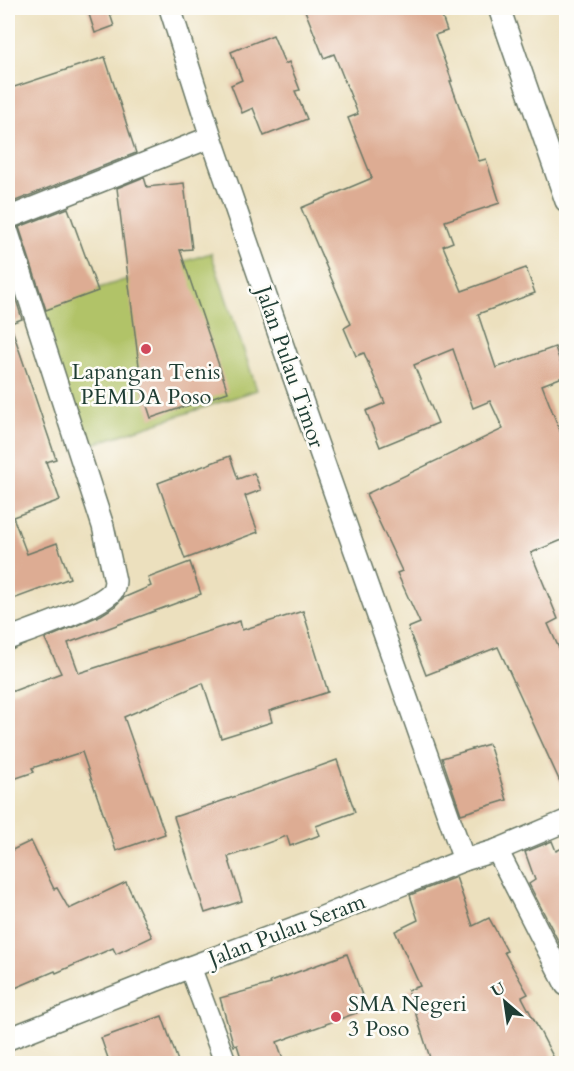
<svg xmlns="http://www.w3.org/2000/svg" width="574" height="1071" viewBox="0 0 574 1071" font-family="Cardo,serif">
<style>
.green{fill:#b1c367;stroke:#68804e;stroke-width:1.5}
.building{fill:#ddac93}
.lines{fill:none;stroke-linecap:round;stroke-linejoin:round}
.minor-casing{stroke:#677664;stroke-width:24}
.minor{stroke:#fff;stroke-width:21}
.poi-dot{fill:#d1495b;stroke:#fdfcf7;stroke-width:2}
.labels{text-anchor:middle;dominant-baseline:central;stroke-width:5;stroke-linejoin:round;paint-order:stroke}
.street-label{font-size:22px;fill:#1f3d34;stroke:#fdfcf7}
.poi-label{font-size:22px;fill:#1f3d34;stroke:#fdfcf7}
</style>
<rect width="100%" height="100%" fill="#fdfcf7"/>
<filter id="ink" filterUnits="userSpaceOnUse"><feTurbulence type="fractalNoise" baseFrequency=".0167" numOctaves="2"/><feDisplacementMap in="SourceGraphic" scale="12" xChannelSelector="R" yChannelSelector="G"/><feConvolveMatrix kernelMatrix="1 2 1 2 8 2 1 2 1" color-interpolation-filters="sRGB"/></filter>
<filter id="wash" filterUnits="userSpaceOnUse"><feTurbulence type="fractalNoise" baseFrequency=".008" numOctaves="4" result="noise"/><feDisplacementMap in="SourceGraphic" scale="24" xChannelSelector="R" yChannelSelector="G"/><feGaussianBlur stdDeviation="1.35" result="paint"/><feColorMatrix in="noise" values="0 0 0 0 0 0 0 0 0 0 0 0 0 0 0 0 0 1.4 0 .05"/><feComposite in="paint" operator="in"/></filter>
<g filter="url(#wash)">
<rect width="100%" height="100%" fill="#ece0be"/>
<polygon class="green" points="211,253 257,390 81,448 35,308"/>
<g id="blocks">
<g class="building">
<polygon points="87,8 108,8 114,26 95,33"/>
<polygon points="304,8 439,8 447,31 435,35 452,81 450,81 479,161 486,159 500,203 445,221 453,242 443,246 462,291 526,268 535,293 478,314 496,368 555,347 565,376 542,385 567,449 567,538 531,553 558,619 548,624 567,666 567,797 498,647 426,675 408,628 420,623 397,573 402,571 366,494 503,429 490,401 473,408 453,349 414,365 438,423 380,447 366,411 385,403 364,353 356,356 344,328 351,324 301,208 372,178 348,118 358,114 334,54 324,58"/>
<polygon points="273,35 285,64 289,62 300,90 295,91 307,119 264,136 253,108 242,113 231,85 242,80 231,52"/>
<polygon points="105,57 136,153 8,204 8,89"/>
<polygon points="144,177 147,187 184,183 192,249 180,250 228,392 151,418 142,390 117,188"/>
<polygon points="68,208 98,291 46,310 19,227"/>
<polygon points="8,273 22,319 8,324"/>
<polygon points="8,326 11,326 56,459 46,462 60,500 13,517 27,554 57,543 70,578 8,601"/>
<polygon points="230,456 238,479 254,473 261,490 245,496 258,532 185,559 158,483"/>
<polygon points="190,562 201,594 68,643 79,673 240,621 242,630 303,611 328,692 269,711 272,722 221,738 203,683 124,717 165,834 116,851 82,752 32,768 34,772 8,781 8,693 61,673 45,639 101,615 114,607 123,598 151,586 148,578"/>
<polygon points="489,744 507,800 461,814 442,758"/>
<polygon points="337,760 355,812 316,826 320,835 290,846 287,836 228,857 242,901 205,913 174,817 228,799"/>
<polygon points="31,841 54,889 57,888 69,909 126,882 152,937 116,954 113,948 56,973 55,971 8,991 8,852"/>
<polygon points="552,841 556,851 567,846 567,958 529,884 535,880 525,852"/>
<polygon points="456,877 473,926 489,918 507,951 504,952 528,994 522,997 557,1064 432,1064 408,990 420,986 395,931 418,920 410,895"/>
<polygon points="347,954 367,1009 277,1042 285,1064 243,1064 237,1045 234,1046 220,998 271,984 270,982"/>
<polygon points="162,1016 179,1064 110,1064 101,1038"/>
</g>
</g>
</g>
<g filter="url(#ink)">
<use href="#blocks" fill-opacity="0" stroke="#677664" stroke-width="1.5"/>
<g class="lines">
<defs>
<g id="minor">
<polyline points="170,8 211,137 293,375 464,860"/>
<polyline points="499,8 566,201"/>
<polyline points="8,218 211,137"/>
<path d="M8 233 103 526 115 581C115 582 114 588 113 590 104 606 28 631 8 639"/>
<polyline points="497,850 566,985"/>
<polyline points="190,967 226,1064"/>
<polyline points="8,1039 190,967 320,918 411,881 464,860 497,850 566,821"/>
</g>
</defs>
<use href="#minor" class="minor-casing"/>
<use href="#minor" class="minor"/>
</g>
</g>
<g class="poi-dot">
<circle cx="146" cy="349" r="6"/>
<circle cx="336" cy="1017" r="6"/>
</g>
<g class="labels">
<g class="street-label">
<text transform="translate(290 367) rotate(71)">Jalan Pulau Timor</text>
<text transform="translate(287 930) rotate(-21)">Jalan Pulau Seram</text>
</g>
<g class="poi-label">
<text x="146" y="372">Lapangan Tenis<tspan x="146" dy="25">PEMDA Poso</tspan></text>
<text x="348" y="1004" text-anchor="start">SMA Negeri<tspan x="348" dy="25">3 Poso</tspan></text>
</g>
</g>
<rect width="574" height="1071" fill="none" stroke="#fdfcf7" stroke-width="30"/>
<g transform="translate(505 1002) rotate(331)" stroke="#fdfcf7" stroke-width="4.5" paint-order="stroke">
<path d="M0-4.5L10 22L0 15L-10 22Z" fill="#1f3d34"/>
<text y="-9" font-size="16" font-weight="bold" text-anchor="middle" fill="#1f3d34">U</text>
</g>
</svg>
